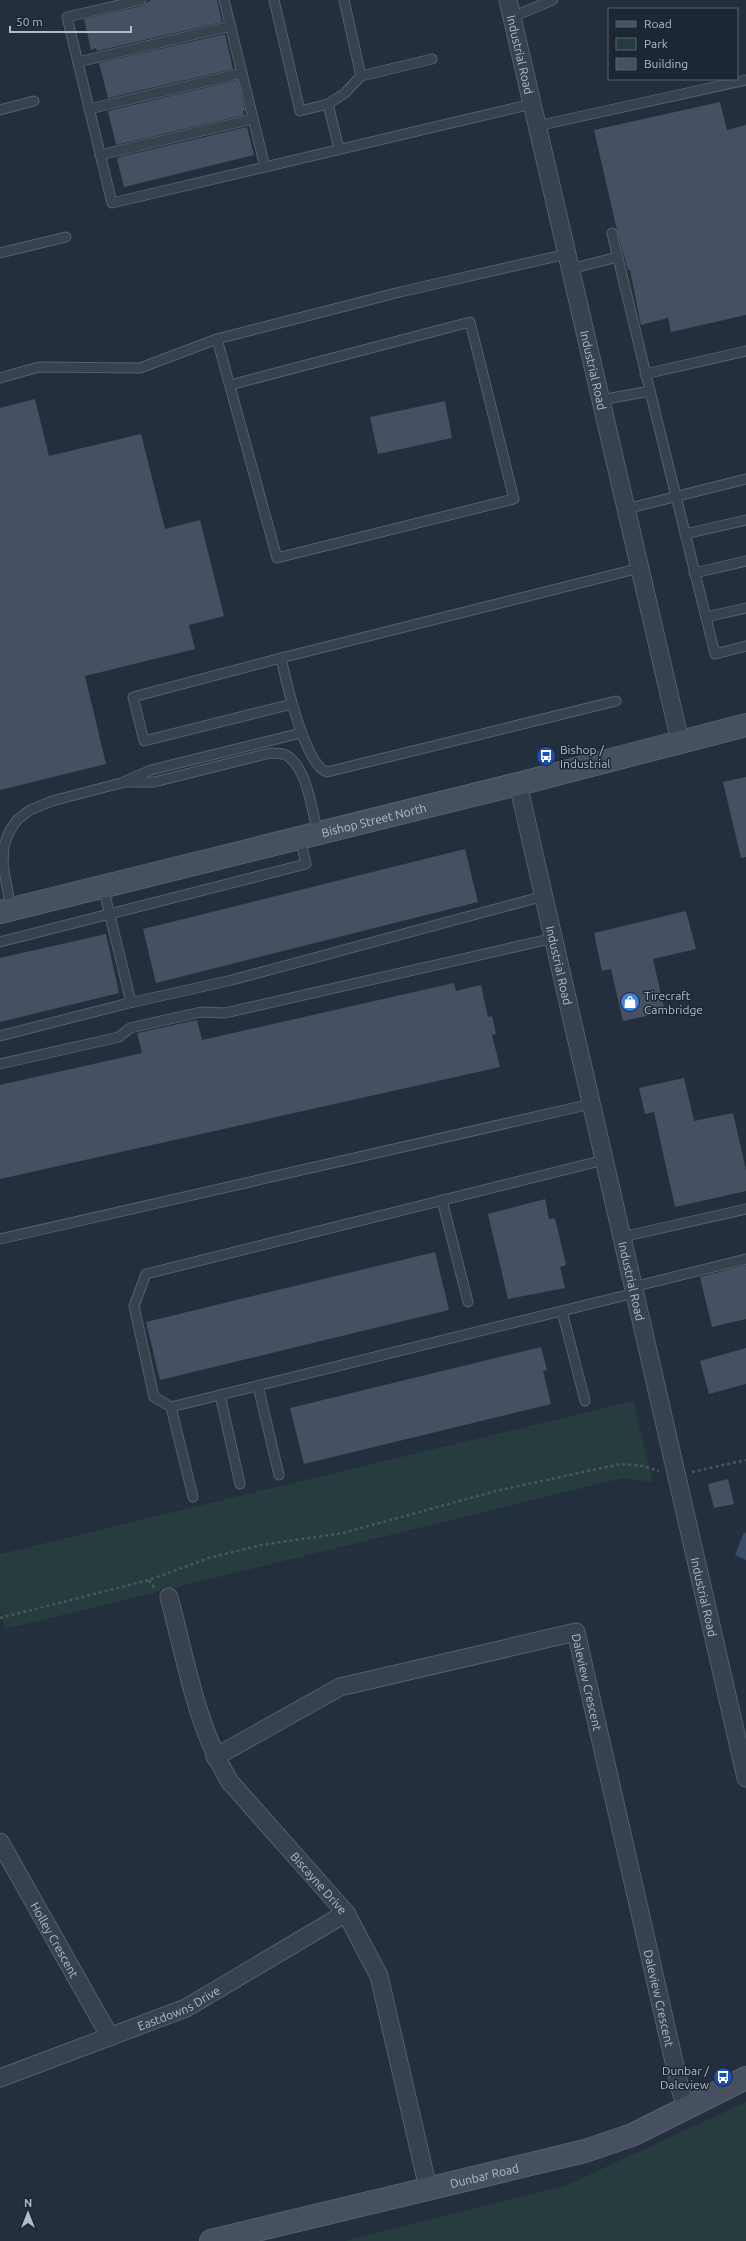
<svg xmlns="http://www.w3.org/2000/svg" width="746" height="2241" viewBox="0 0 746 2241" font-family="Ubuntu,sans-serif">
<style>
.green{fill:#263c3f}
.water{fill:#394c67}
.building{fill:#455162}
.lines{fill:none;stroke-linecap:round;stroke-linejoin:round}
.lane-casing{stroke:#565f6c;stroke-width:11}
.street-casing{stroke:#565f6c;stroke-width:19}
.secondary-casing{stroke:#565f6c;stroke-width:24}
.path{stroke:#44595c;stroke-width:2.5;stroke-dasharray:3 3;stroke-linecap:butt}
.lane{stroke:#38414e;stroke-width:9}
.street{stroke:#38414e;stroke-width:17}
.secondary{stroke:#465061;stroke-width:22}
.labels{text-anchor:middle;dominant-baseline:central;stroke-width:3;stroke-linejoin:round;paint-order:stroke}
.street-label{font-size:12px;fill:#b4bcc9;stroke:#1d2633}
.poi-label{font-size:12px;fill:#b4bcc9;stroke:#1d2633;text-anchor:start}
</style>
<rect width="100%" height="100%" fill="#242f3e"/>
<g class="green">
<polygon points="633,1401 653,1482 623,1478 5,1629 0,1611 0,1554"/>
<polygon points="746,2102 746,2241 345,2241 565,2186"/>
</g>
<polygon class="water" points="744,1532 746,1533 746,1560 735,1555"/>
<g class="building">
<polygon points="151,0 217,0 222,22 97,51 96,48 91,50 84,19 142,6"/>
<polygon points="225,34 233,69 108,98 99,63"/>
<polygon points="238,80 245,111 243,111 244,115 116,145 108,111"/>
<polygon points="720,102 727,130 746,125 746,315 671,332 668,318 641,325 630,270 628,270 616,226 594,130"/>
<polygon points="247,127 254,155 124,187 117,159 119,157"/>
<polygon points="35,399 49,456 141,434 165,529 200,520 224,616 189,625 195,649 85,676 106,764 0,790 0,408"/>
<polygon points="445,401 452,438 378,454 370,417"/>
<polygon points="746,777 746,857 741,858 723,782"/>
<polygon points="465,849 478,902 156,983 143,929"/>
<polygon points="686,911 696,949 653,959 665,1012 623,1021 611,969 602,971 594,933"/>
<polygon points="106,934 119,993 0,1022 0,958"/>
<polygon points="454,983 456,991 481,985 488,1017 492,1016 496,1034 492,1035 500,1067 0,1179 0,1085 142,1053 137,1033 197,1020 202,1040"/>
<polygon points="684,1078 694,1121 733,1113 746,1170 746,1191 675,1207 654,1112 645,1114 639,1088"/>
<polygon points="545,1199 549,1219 555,1218 566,1265 560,1267 565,1288 508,1299 488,1214"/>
<polygon points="435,1252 449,1310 160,1380 146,1322"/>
<polygon points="746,1265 746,1319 712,1327 700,1277"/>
<polygon points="541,1347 547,1370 543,1371 551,1404 304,1464 290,1408"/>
<polygon points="746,1348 746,1384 709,1394 700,1361"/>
<polygon points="728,1479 734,1504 714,1508 708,1484"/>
</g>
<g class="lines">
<defs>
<g id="lane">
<polyline points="141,0 67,17 112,203 532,104"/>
<polyline points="224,0 265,167"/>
<polyline points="274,0 300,111 328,104"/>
<polyline points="344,0 361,76"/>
<polyline points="512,17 553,0"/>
<polyline points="78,62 231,26"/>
<polyline points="89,109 242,73"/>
<polyline points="0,110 34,101"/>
<polyline points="537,126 746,80"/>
<polyline points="339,149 328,104 345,93 361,76 432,59"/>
<polyline points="100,155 253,119"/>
<polyline points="0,253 66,237"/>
<polyline points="570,269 618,257"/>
<polyline points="217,339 277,558 514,499 470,322 230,385"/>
<polyline points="645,374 746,351"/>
<polyline points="0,378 39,367 140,368 217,339 400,292 567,254"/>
<polyline points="650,391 715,654 746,646"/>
<polyline points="601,400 650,391 612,233"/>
<polyline points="626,509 746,479"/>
<polyline points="685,534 746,520"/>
<polyline points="694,573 746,561"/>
<polyline points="706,617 746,608"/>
<polyline points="281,658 640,568"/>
<path d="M292 704 144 741 133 697 281 658C286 681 305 765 327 772L616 701"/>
<path d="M127 782H154L270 753C275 753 281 753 286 755 307 767 312 810 318 834"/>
<polyline points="103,887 131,1002"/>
<polyline points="11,909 3,865 4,846 9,832 17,820 30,810 52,801 121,783 151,770 301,733"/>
<polyline points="0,942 306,864 300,838"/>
<polyline points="0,1036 125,1004 232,980 544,896"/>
<polyline points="0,1064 119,1037 130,1028 201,1012 225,1013 554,938"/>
<polyline points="442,1200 468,1302"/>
<polyline points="622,1237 746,1209"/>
<polyline points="0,1239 591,1104"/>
<polyline points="633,1287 746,1259"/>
<polyline points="562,1311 585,1401"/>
<polyline points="258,1386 279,1475"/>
<polyline points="220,1395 240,1484"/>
<polyline points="171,1407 154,1397 134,1306 146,1274 604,1160"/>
<polyline points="193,1497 171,1407 635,1293"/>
</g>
<g id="street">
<path id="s1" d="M508 0 680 741"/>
<path id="s2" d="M518 784 746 1778"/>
<path id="s3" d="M169 1597C186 1660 196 1726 230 1782L346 1913 379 1976 428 2188"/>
<path id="s4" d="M215 1757 340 1687 576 1632 680 2088 686 2108"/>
<path id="s5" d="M0 1842 110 2037"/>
<path id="s6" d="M0 2078 186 2008 346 1913"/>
</g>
<g id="secondary">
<path id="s7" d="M0 912 518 784 746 725"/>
<path id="s8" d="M211 2241 585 2151 632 2135 746 2078"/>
</g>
</defs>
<use href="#lane" class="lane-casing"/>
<use href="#street" class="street-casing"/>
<use href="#secondary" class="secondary-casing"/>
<g class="path">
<polyline points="692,1472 746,1460"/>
<polyline points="149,1580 155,1589"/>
<polyline points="0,1618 149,1580 209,1558 261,1545 343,1533 496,1491 620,1464 643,1466 659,1471"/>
</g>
<use href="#lane" class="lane"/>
<use href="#street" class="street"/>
<use href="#secondary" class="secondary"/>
</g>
<defs>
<symbol id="bus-disc" viewBox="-11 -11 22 22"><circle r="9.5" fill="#1a4fb4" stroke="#1d2633"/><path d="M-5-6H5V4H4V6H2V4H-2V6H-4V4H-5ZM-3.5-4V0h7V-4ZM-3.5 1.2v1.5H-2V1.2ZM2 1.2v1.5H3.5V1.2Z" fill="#fff"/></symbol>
<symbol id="shop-disc" viewBox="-11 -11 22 22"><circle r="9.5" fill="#3f7fe0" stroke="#1d2633"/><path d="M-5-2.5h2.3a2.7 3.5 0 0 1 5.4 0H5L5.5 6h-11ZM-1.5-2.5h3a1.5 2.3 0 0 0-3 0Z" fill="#fff"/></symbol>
</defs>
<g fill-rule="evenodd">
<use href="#bus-disc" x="535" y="745" width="22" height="22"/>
<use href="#shop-disc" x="619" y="991" width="22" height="22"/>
<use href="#bus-disc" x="712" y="2066" width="22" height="22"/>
</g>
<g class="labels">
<g class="street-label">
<text stroke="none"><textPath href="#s1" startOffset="56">Industrial Road</textPath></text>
<text stroke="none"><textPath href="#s1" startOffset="380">Industrial Road</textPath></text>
<text stroke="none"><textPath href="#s7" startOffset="385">Bishop Street North</textPath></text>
<text stroke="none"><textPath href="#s2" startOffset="186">Industrial Road</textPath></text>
<text stroke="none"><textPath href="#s2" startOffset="510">Industrial Road</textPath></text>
<text stroke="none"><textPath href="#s2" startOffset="834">Industrial Road</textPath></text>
<text stroke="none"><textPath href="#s4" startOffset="437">Daleview Crescent</textPath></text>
<text stroke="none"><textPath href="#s3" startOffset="330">Biscayne Drive</textPath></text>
<text stroke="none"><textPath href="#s5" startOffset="112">Holley Crescent</textPath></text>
<text stroke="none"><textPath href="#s4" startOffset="761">Daleview Crescent</textPath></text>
<text stroke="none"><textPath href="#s6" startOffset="192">Eastdowns Drive</textPath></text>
<text stroke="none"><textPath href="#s8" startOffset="281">Dunbar Road</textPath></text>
</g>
<g class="poi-label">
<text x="560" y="749">Bishop /<tspan x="560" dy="14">Industrial</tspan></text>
<text x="644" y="995">Tirecraft<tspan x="644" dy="14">Cambridge</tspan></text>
<text x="709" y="2070" text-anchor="end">Dunbar /<tspan x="709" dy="14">Daleview</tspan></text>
</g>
</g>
<rect x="608" y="8" width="130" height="72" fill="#1d2633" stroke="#59626f"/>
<rect x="616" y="21" width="20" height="6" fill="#465061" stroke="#59626f"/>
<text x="644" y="28" font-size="12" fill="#b4bcc9">Road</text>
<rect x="616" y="38" width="20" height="12" fill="#263c3f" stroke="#59626f"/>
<text x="644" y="48" font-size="12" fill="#b4bcc9">Park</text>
<rect x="616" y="58" width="20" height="12" fill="#455162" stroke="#59626f"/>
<text x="644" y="68" font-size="12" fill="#b4bcc9">Building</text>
<g transform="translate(28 2213)" stroke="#1d2633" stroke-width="3" paint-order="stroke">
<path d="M0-3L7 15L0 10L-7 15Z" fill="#b4bcc9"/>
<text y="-6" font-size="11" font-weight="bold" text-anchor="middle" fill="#b4bcc9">N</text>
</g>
<path d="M10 26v6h121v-6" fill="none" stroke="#b4bcc9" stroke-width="2"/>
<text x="16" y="26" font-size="12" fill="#b4bcc9" stroke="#1d2633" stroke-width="3" paint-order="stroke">50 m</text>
</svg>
